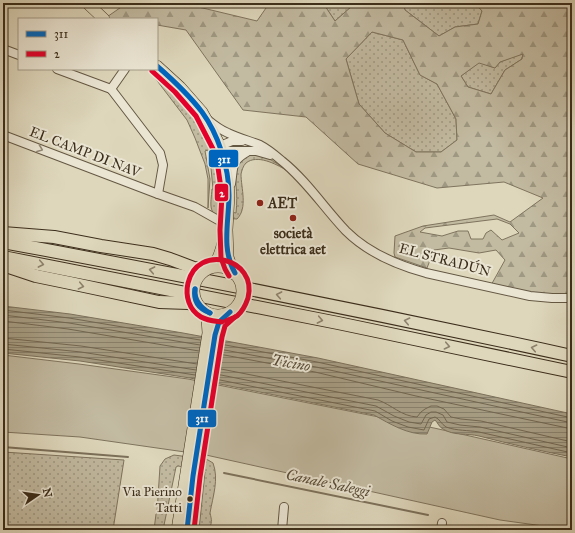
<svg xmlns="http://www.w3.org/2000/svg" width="575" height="533" viewBox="0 0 575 533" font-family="'IM FELL Great Primer',serif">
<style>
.grass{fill:url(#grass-dots);stroke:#7f745e}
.forest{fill:url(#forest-firs);stroke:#7f745e;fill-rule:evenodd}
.green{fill:#c2baa1;stroke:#7f745e}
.water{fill:url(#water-rules);stroke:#7c715b}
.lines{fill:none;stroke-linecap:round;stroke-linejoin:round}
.shore{stroke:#726650;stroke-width:1}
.stream{stroke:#7c715b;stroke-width:2}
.minor-casing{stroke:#645843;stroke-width:10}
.major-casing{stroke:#3c2e1b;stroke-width:12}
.highway-casing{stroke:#3c2e1b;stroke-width:14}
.minor{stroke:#eae5d3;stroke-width:8}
.major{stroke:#ded7bc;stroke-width:11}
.highway{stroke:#ded7bc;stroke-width:12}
.major-bridge-casing{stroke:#3c2e1b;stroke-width:12;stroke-linecap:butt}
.major-bridge{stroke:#ded7bc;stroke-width:11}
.bus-1-casing{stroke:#eae5d3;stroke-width:8}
.bus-2-casing{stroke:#eae5d3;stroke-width:8}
.bus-1{stroke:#0065bd;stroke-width:5}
.bus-2{stroke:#e4002b;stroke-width:5}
.oneway{stroke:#938a77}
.oneway2{stroke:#8d826c}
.poi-dot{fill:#8f2418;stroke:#eae5d3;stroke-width:1.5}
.bus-dot{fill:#3c2e1b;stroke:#eae5d3;stroke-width:1.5}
.labels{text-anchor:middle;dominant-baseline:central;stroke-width:4;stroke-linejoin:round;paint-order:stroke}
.bus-label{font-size:13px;fill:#3c2e1b;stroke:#eae5d3;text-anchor:end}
.street-label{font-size:14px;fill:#3c2e1b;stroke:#eae5d3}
.poi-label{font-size:14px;font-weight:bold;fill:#3c2e1b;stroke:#eae5d3;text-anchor:start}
.water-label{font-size:15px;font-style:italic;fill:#574a36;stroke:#eae5d3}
.line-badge{stroke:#eae5d3;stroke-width:1.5}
.badge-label{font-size:11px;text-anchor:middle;font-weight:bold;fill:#fff}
</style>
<defs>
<pattern id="grass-dots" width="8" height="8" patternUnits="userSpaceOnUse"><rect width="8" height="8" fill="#c2baa1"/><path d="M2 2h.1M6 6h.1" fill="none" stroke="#9f9882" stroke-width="1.8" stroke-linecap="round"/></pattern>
<pattern id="forest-firs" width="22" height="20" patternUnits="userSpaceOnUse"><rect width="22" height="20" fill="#c2baa1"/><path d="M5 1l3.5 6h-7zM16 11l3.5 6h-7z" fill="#9f9882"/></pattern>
<pattern id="water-rules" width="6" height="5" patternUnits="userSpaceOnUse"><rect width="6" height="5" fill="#a79e85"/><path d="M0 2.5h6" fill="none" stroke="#89816c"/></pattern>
</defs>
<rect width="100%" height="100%" fill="#ded7bc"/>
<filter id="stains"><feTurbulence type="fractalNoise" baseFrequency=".005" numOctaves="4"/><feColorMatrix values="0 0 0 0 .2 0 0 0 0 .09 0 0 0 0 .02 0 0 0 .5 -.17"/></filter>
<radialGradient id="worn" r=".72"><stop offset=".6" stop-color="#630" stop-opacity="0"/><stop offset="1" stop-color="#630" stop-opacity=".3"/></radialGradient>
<g class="grass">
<polygon points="323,3 352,3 351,7 335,21"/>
<polygon points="403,3 475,3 482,11 478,24 455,27 439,36 405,10"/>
<polygon points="372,32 403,40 420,75 437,84 456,119 457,140 441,152 416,152 385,133 359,104 346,59"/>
<polygon points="523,53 522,59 505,70 491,94 468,87 461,76 479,62 495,68 500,62"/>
<path d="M156 75C201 117 223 146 220 210L236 213C237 203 237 194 236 185 236 181 235 176 235 173 235 168 239 162 242 159 256 148 274 161 286 170 276 164 257 154 246 163 243 166 242 170 241 174 241 188 248 208 237 219 233 219 229 218 224 218 207 215 211 204 212 189H213L211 168 208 150 205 151 210 179 208 208V179L205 164 195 138 187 120 155 78Z"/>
<polygon points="3,452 124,460 113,530 3,530"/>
<path d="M174 455 204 459 208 460 213 463C219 479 213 496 210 513 212 521 212 522 209 530H199L205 472 203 470 178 466 176 467 163 530H154L156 514 157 513 160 466 165 459Z"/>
</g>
<path class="forest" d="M127 3H185L186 4 257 21 266 8 262 3H323L335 21 351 7 352 3H403L405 10 439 36 455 27 478 24 482 11 475 3H566L572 5V298L490 287 505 260 496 250 479 253 449 248 434 250 427 268 395 257 394 253 395 236 423 226 494 215 510 222 543 198 504 182 437 188 358 164 306 117 243 110 186 30 157 25V19H104ZM372 32 403 40 420 75 437 84 456 119 457 140 441 152H416L385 133 359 104 346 59ZM523 54 522 59 505 70 491 94 468 87 461 76 479 63 495 68 500 62ZM497 219 510 224 519 233 502 240 491 230 486 233 483 239H471L468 231H458L442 236 420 232 425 228Z"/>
<polygon class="green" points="3,355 79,364 188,379 434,428 572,459 572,530 500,520 206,455 80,437 3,432"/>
<path class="water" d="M3 306 70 314 183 333 318 358 572 414V457C541 451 510 444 479 436 467 433 454 436 443 429 439 427 438 423 435 420L432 422 427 434C408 435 390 424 374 415L190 378 80 361 3 353Z"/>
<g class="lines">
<g class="shore">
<polyline points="3,310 69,318 200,340"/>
<polyline points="3,315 69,323 200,345"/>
<polyline points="3,321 68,329 199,351"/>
<polyline points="3,338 81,346 197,364"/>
<polyline points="3,344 81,352 196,370"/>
<polyline points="220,344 317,362 572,418"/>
<polyline points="3,349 80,357 195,375"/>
<polyline points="219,349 316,367 572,423"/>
<polyline points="219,354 315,372 416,396 572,429"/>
<path d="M216 368 378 400C392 405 401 416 417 417L421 412 425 409 431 406H437L444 409 451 417 461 419 481 421 572 442"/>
<polyline points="216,374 376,406 394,416 409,422 421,424 426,415 431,412 436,412 443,415 447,422 460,425 480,427 572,448"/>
<path d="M215 379 375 411 392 421 408 427 424 430 429 419 435 417C440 419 441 424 446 427 457 431 468 430 479 432 510 439 541 446 572 453"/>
</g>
<g class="stream">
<polyline points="3,447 128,457"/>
<polyline points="224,473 428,515"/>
</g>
<defs>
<g id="minor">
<polyline points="3,49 19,55"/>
<polyline points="57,69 111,89"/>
<polyline points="111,89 160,153 163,165 158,194"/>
<polyline points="111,89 125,69"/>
<path d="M208 120C214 125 221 130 228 133 238 138 250 141 260 145 268 149 275 155 282 161 307 181 324 208 346 231 368 253 397 265 426 273L530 296 552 298H572"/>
<polyline points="3,135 158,194 195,207 218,220"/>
<polyline points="220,146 232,141 242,141"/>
<polyline points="222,151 256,151 270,155"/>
<path d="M231 184C234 167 230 162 247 152"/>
<polyline points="282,530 284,507"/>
<polyline points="441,530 442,523"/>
</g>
<g id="major">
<polyline points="87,3 104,19"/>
<polyline points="157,66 180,87 202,112 211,128 220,146 224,159 228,183 229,195 227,230 228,257 231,266 235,273"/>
<path d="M210 267C220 261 221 247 225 236"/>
<polyline points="177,530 208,333 207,318 202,309"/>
<polyline points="187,530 193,476 215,335 219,322 230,312"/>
</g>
<g id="highway">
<polyline points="3,233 54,237 101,246 153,254 170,259 194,268 206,269"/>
<path d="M3 242C193 277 383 315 572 356"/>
<polyline points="3,257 338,323 572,372"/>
<polyline points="3,265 36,276 70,283 159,302 188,303 195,304 200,307"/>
</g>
</defs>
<use href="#minor" class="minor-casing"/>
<use href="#major" class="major-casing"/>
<use href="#highway" class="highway-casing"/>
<use href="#minor" class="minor"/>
<use href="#major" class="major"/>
<use href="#highway" class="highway"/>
<defs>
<circle id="major-bridge" cx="218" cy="291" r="24"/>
</defs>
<use href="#major-bridge" class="major-bridge-casing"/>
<use href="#major-bridge" class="major-bridge"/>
<defs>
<g id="bus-1">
<path d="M157 66C173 80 189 95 202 112 218 134 229 167 229 195 229 221 221 249 235 273"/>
<path d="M195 289C194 301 201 308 210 313"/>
<path d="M195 289C193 301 199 309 210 313"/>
<polyline points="187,530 193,476 215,335 219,322 230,312"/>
</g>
<g id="bus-2">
<polyline points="152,71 175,92 196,116 213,149 217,161 222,195 220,230 221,258 225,269 229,276"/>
<path d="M222 322C215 321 208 321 201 317 189 310 185 296 188 283 197 243 258 258 248 298 246 304 243 311 237 316 234 318 230 319 226 321"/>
<polyline points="194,530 200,477 222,337 225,326 235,317"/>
</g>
</defs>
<use href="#bus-1" class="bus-1-casing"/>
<use href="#bus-2" class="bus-2-casing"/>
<use href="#bus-1" class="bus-1"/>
<use href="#bus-2" class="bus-2"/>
</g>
<defs><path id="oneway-chevron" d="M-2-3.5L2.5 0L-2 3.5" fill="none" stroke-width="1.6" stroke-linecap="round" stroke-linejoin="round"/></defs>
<use class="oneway" href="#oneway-chevron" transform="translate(40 149) rotate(21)"/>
<g class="oneway2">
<use href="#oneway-chevron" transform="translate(41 264) rotate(11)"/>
<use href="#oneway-chevron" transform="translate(152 270) rotate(-169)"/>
<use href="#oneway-chevron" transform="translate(81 286) rotate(12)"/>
<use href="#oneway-chevron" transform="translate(279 295) rotate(-169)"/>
<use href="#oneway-chevron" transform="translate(320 320) rotate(11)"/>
<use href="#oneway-chevron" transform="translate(407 321) rotate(-168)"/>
<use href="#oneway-chevron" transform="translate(447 346) rotate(12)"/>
<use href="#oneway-chevron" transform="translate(534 348) rotate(-168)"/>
</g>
<g class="poi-dot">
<circle cx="260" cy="203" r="4"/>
<circle cx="293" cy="218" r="4"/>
</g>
<circle class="bus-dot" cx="190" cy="499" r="3.5"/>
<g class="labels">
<g class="bus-label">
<text x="182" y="492">Via Pierino<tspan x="182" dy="16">Tatti</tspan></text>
</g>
<g class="street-label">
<text transform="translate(85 152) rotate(21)">EL CAMP DI NAV</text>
<text transform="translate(445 260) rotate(15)">EL STRADÚN</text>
</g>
<g class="poi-label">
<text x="268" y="203">AET</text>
<text x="293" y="233" text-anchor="middle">società<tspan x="293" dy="16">elettrica aet</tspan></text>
</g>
<g class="water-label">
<text transform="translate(291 363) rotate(10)">Ticino</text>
<text transform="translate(328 483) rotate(12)">Canale Saleggi</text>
</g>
</g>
<g class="line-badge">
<rect x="208" y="149" width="31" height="19" rx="4" fill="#0065bd"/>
<rect x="214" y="183" width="15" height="19" rx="4" fill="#e4002b"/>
<rect x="187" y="409" width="30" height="19" rx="4" fill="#0065bd"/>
</g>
<g class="badge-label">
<text x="224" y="163">311</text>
<text x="222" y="197">2</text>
<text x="202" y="422">311</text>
</g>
<rect width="575" height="533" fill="none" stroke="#ded7bc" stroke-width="16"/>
<rect x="4" y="4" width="567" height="525" fill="none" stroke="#3c2e1b" stroke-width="2"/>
<rect x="8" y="8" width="559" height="517" fill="none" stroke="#3c2e1b"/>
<rect x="18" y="18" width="140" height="52" fill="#eae5d3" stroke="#a49c89"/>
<rect x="26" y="31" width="20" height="6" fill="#0065bd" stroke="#a49c89"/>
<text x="54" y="38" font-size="12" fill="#3c2e1b">311</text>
<rect x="26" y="51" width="20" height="6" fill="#e4002b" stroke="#a49c89"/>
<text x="54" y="58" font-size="12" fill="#3c2e1b">2</text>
<g transform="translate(38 495) rotate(77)" stroke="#eae5d3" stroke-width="3" paint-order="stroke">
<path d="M0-3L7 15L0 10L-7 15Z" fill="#3c2e1b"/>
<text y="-6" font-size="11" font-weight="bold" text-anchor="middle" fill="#3c2e1b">N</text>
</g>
<rect width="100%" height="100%" filter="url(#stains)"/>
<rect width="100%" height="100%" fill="url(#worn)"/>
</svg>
